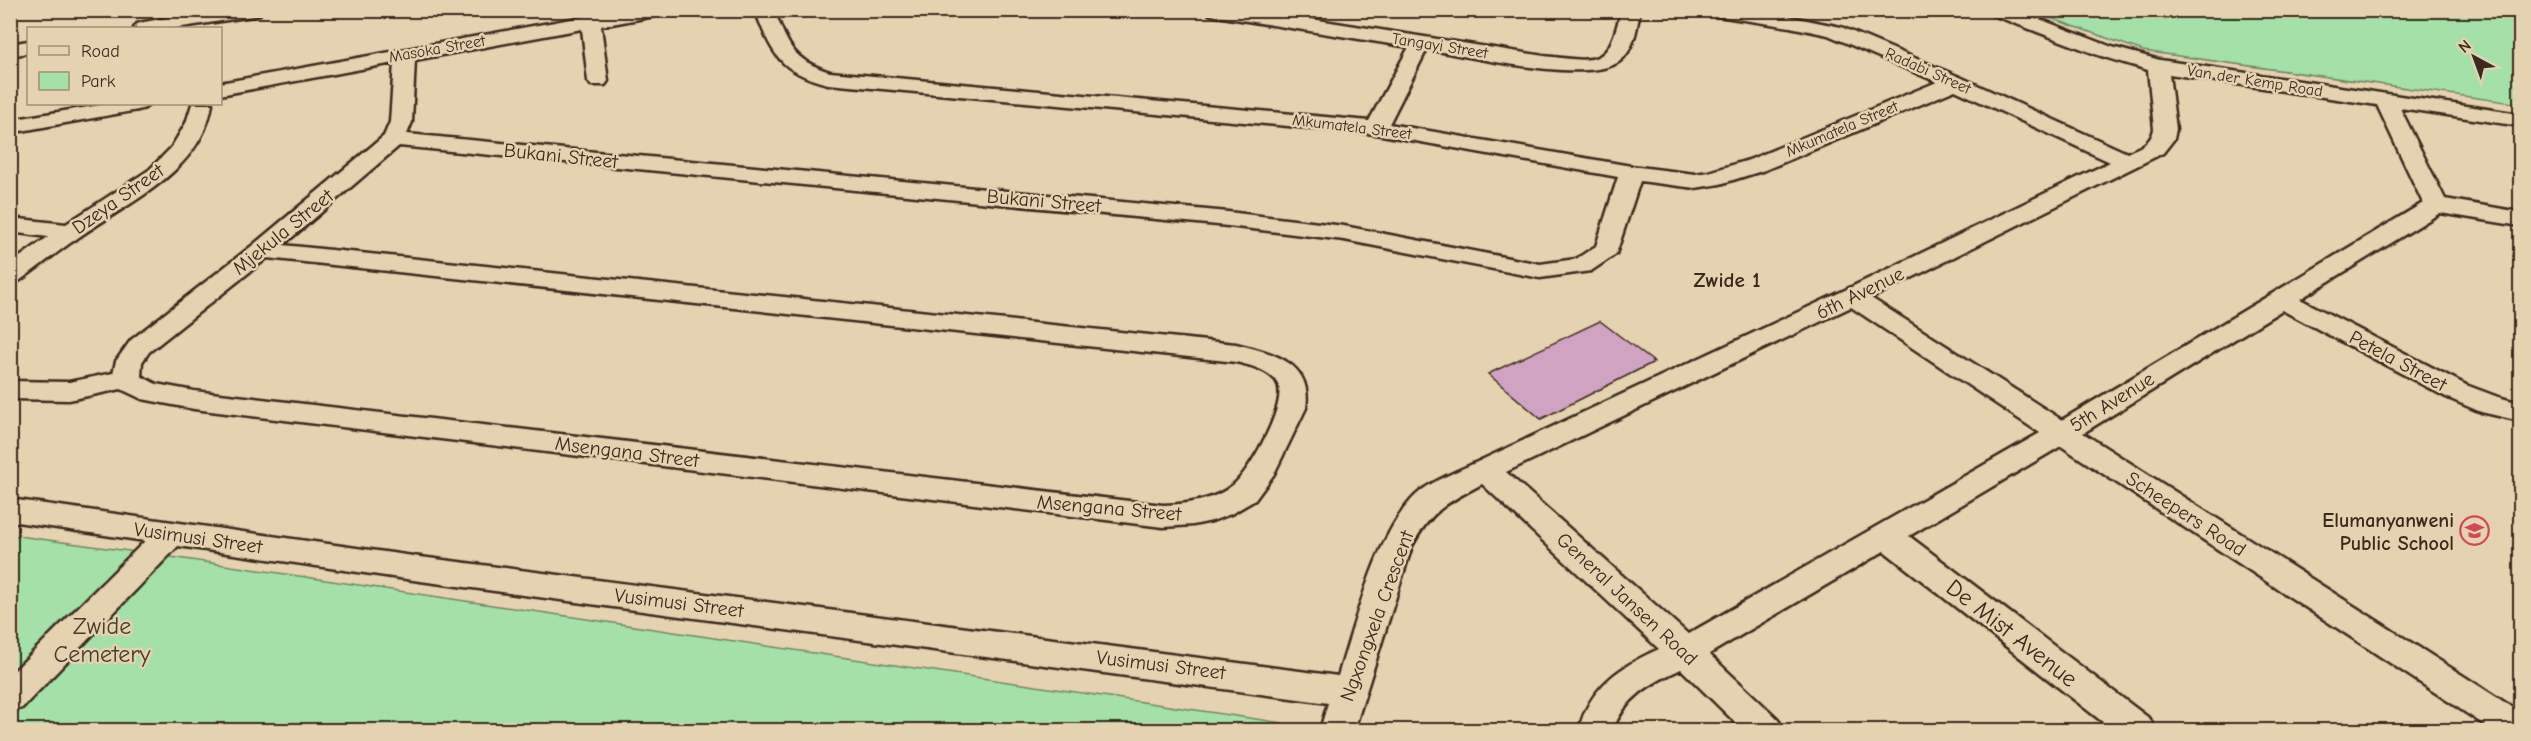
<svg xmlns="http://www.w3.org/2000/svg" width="2531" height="741" viewBox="0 0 2531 741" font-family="'Comic Neue',sans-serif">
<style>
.green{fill:#a4e0a7;stroke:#708562;stroke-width:1.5}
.building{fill:#d1a3c3;stroke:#3b2a1e;stroke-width:1.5}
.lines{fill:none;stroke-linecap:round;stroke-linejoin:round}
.minor-casing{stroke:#3b2a1e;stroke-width:5}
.minor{fill:#e5d2b0;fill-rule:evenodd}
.labels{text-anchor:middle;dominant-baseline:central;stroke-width:5;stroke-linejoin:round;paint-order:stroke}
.far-street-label{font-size:16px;fill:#3b2a1e;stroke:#e5d2b0}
.street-label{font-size:20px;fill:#3b2a1e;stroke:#e5d2b0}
.poi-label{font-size:20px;font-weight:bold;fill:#3b2a1e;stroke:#e5d2b0;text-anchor:end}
.neighbourhood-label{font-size:21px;font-weight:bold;fill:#3b2a1e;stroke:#e5d2b0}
.near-park-label{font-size:24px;fill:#463c2c;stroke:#e5d2b0}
.near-street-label{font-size:24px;fill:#3b2a1e;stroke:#e5d2b0}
</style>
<rect width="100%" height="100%" fill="#e5d2b0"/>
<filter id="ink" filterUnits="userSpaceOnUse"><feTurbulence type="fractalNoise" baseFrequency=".0167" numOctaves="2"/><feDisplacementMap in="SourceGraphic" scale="12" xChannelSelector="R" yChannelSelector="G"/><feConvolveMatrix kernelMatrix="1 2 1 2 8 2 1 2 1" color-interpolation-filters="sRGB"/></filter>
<g filter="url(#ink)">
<g class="green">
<polygon points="2031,11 2520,11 2520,104 2143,51"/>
<polygon points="11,535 151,554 1283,723 1281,730 11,730"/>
</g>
<polygon class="building" points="1600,321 1654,362 1541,419 1488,374"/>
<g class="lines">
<defs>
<g id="minor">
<polygon points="215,10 262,10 260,14 253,16 176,28 134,28 137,24 144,22"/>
<path d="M621 10H664L662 14 655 16 601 26 608 81 605 85H591L588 81 582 29 415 60 412 122 407 134 1228 212 1344 226 1540 264 1576 259 1596 246 1618 177 1376 134 828 84C780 72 772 54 755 10H774C788 45 792 60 830 72L1369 121 1409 47 1216 16 1209 14 1207 10H1255L1544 56C1598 62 1608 68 1621 10H1640C1637 28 1634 50 1620 61 1590 85 1466 56 1427 49L1389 124 1631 166 1695 174 1709 172 1749 160 1937 82 1828 35 1790 27 1717 16 1710 14 1708 10H1758L1841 27 1962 78 2127 153C2140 147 2151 144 2154 129L2148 70 2098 55 1990 14 1988 10H2016L2112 47 2160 60 2520 114V126L2400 108 2445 199 2520 212V226L2440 213 2300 299 2466 385 2498 397 2520 403V421L2481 412 2446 397 2282 310 2083 433 2520 712V730H2492L2061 446 1909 536 2150 719 2155 730H2113L1884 551 1709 654 1778 719 1783 730H1743L1681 669C1651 683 1624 698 1613 730H1579C1589 687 1621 666 1659 649L1482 484C1448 502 1431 510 1412 546L1354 730H1320L1328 703 420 581 178 546 22 708 10 712V675L145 541 10 521V499L420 557 1338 676C1355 624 1378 524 1422 490 1437 479 1458 471 1475 463L1843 291 2110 162 1955 90 1765 170 1720 184 1695 188 1640 181 1616 254 1591 271 1540 278 1344 240 1228 226 399 146 283 245 1236 344C1272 353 1313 362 1306 408L1274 474 1255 500 1231 514 1212 521 1193 525 1163 527 194 409 142 399 121 389 69 400 10 399V381L69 382 113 373 116 361 131 340 253 245 384 136 390 122 394 63 220 95V83ZM2169 74 2377 105 2423 203 2062 420 1871 298 2163 153 2174 139 2176 129ZM267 258 1236 362C1249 365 1269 370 1277 382 1290 401 1249 473 1233 485 1213 501 1188 504 1163 505L194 391 156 384 141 376 142 362 149 352ZM1851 307 2040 433 1688 634 1506 472Z"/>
<polygon points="28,41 28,53 10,56 10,44"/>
<polygon points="106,104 148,104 145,108 138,110 10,133 10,120"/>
<path d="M192 104H212C202 171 129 202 79 237 58 251 39 267 19 281L10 283V264L48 237 10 232V218L66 224 149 170 171 148 186 123Z"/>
</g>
</defs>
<use href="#minor" class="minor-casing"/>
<use href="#minor" class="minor"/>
</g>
</g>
<defs>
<symbol id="school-ring" viewBox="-11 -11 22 22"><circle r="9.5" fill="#e5d2b0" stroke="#d1495b" stroke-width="1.5"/><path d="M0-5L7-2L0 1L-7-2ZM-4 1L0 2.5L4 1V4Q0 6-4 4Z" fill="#d1495b"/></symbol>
</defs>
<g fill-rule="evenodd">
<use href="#school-ring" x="2458" y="514" width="33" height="33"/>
</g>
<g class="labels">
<g class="far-street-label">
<text transform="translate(1440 46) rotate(9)">Tangayi Street</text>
<text transform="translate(437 49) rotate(-10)">Masoka Street</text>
<text transform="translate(1928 71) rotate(24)">Radabi Street</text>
<text transform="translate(2255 81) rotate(9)">Van der Kemp Road</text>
<text transform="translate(1352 127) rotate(7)">Mkumatela Street</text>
<text transform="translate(1842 129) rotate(-23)">Mkumatela Street</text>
</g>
<g class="street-label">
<text transform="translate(561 156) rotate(6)">Bukani Street</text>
<text transform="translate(118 199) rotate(-35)">Dzeya Street</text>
<text transform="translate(1044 201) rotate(5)">Bukani Street</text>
<text transform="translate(283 232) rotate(-39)">Mjekula Street</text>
<text transform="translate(1860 293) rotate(-26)">6th Avenue</text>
<text transform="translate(2398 361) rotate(28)">Petela Street</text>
<text transform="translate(2112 402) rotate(-32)">5th Avenue</text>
<text transform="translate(627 452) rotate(7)">Msengana Street</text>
<text transform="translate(1109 508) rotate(5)">Msengana Street</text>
<text transform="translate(2186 514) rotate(33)">Scheepers Road</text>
<text transform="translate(198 538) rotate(8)">Vusimusi Street</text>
<text transform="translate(1627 599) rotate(43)">General Jansen Road</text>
<text transform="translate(679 603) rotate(7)">Vusimusi Street</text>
<text transform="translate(1377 616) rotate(-70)">Ngxongxela Crescent</text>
<text transform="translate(1161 665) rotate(7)">Vusimusi Street</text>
</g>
<g class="poi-label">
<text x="2454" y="520">Elumanyanweni<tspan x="2454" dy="23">Public School</tspan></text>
</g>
<g class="neighbourhood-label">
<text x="1727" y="280">Zwide 1</text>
</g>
<g class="near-park-label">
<text x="102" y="626">Zwide<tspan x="102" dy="28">Cemetery</tspan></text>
</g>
<g class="near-street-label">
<text transform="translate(2012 633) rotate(38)">De Mist Avenue</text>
</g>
</g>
<rect width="2531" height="741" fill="none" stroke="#e5d2b0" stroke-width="36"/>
<rect x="18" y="18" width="2495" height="705" fill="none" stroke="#3b2a1e" stroke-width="2" filter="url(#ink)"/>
<rect x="27" y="27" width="195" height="78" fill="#e5d2b0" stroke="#a18f76" stroke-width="1.5"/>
<rect x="39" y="46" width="30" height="9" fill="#e5d2b0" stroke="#a18f76" stroke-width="1.5"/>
<text x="81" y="57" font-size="18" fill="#3b2a1e">Road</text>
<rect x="39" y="72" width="30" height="18" fill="#a4e0a7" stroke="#a18f76" stroke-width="1.5"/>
<text x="81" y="87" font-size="18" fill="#3b2a1e">Park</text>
<g transform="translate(2474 57) rotate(319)" stroke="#e5d2b0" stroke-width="4.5" paint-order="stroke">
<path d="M0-4.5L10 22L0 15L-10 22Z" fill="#3b2a1e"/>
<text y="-9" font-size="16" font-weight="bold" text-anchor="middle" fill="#3b2a1e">N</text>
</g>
</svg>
